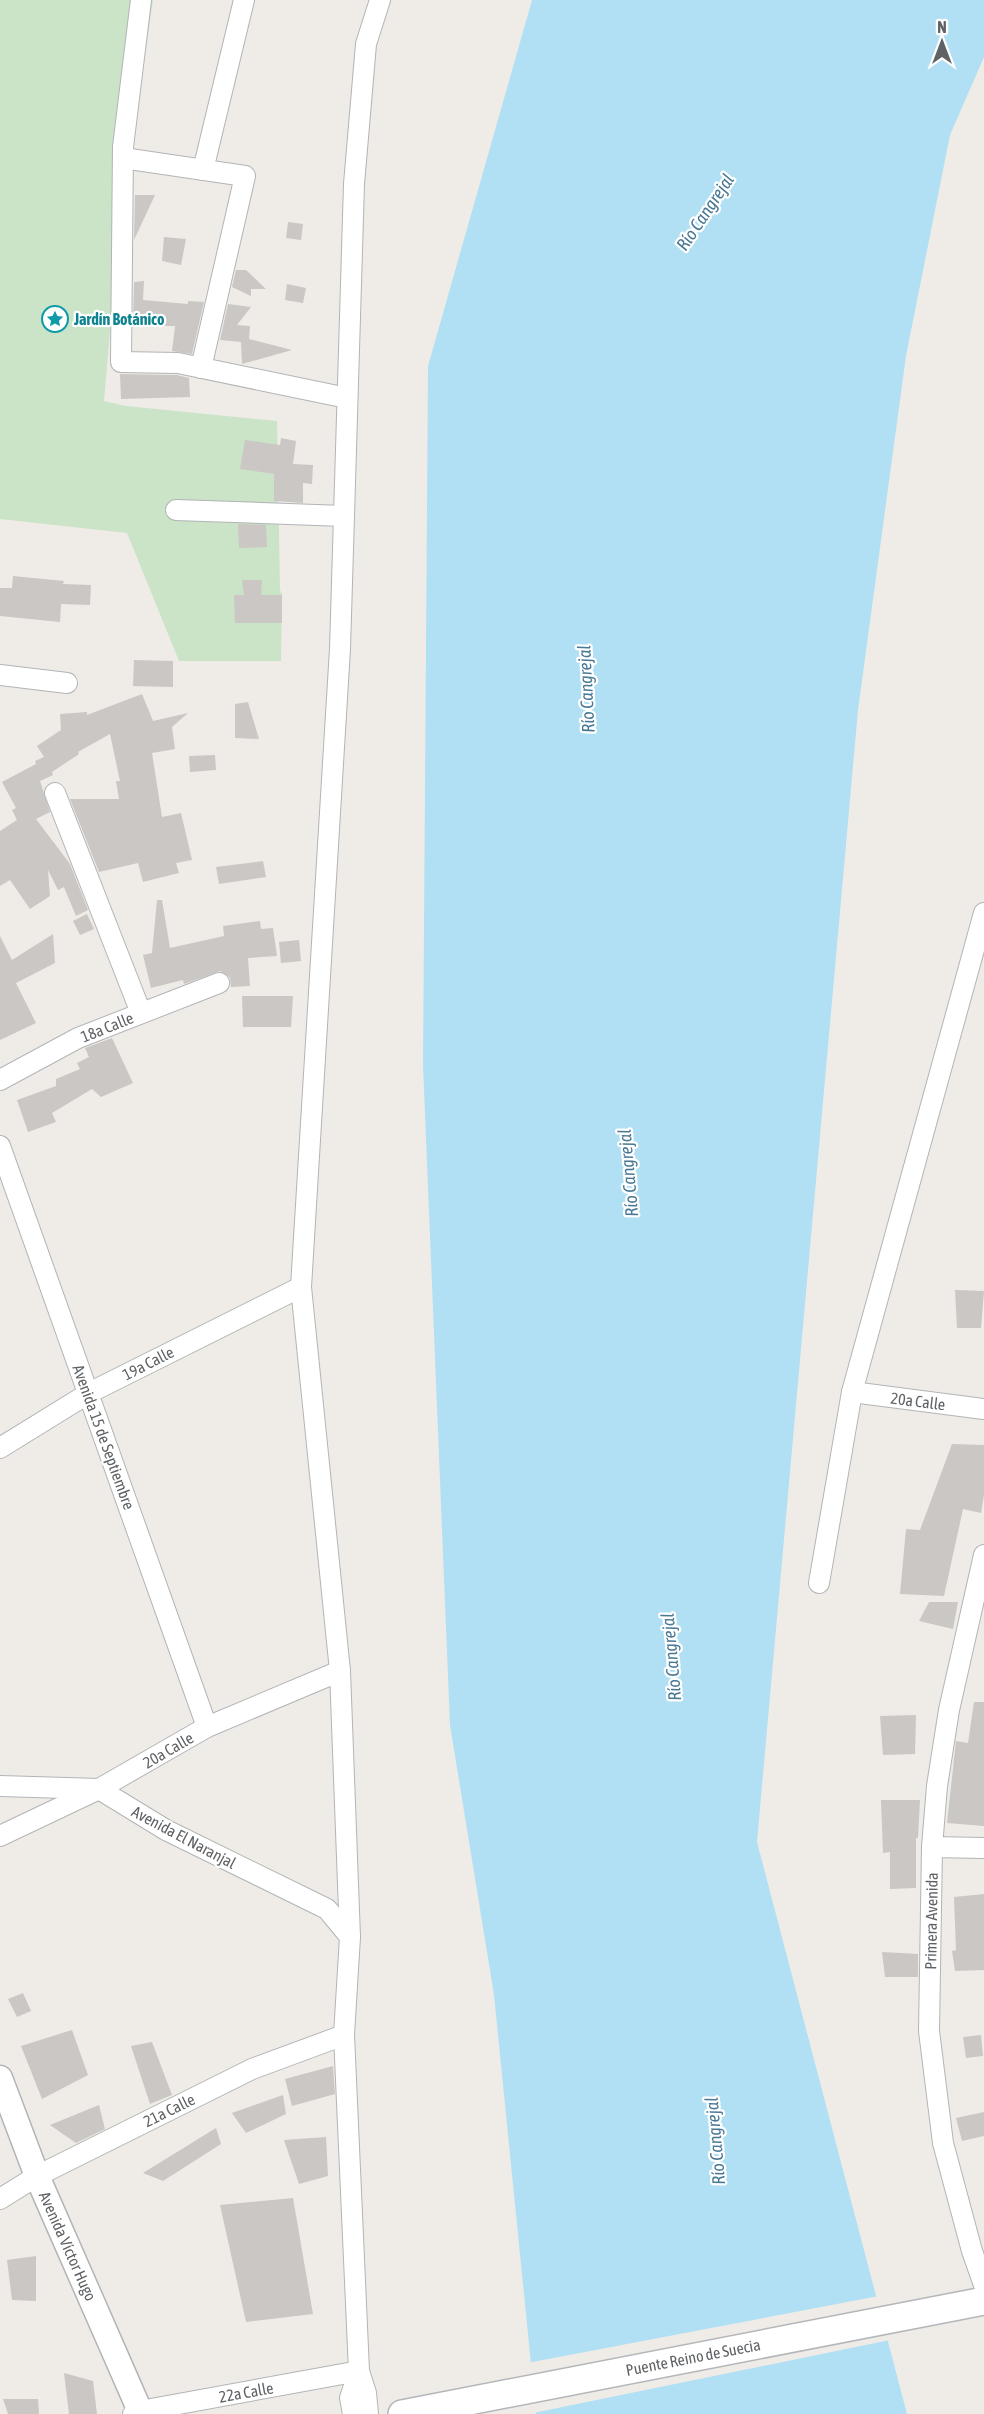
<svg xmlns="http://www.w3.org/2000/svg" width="984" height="2414" viewBox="0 0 984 2414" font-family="'Asap Condensed',sans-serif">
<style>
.green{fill:#cbe3c7}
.water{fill:#b1e0f4}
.pier{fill:#efece7}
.building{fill:#cac7c4}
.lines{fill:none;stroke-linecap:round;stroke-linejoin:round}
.minor-casing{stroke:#b2b4b7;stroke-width:22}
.tertiary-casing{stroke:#b2b4b7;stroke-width:27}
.secondary-casing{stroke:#b3b6ba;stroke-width:30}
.minor{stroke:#fff;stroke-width:20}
.tertiary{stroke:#fff;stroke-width:24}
.secondary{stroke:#fff;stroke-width:27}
.labels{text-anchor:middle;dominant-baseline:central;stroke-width:4.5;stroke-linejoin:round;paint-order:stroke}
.culture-label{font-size:16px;font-weight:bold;fill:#0d838f;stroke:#fff;text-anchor:start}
.street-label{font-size:16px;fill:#5f6265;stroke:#fff}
.water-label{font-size:18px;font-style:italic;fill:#497894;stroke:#fff}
</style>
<rect width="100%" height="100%" fill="#efece7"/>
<polygon class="green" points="0,0 153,0 118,237 104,401 126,406 277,421 280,590 282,595 281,661 179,661 127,533 0,519"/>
<polygon class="water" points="532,0 984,0 984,57 950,135 906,356 858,710 757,1842 907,2414 536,2414 494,1995 450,1725 423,1065 428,366"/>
<polygon class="pier" points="879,2296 890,2340 533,2413 527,2363"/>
<g class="building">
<polygon points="135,195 155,195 134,240"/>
<polygon points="288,222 303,224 301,240 286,238"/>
<polygon points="164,237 186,239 181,265 162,261"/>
<polygon points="236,270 246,270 266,289 251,289 251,296 232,287"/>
<polygon points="144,281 143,300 188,304 188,301 204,302 192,354 172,351 175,326 133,326 134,282"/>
<polygon points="287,284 306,288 303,303 285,300"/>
<polygon points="228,304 251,307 237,325 250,326 249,339 292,350 242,364 241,342 220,340"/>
<polygon points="120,374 177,375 189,378 190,397 121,399"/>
<polygon points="281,438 296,441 293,464 313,465 312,484 303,483 303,503 274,501 274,474 240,469 245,440 280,445"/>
<polygon points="238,524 266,525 267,547 239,548"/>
<polygon points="13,576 64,581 63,584 91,585 90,605 61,604 60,622 0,616 0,588 12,588"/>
<polygon points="242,580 262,580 261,595 282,595 282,623 235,623 234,595 244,595"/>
<polygon points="134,660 173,661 173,687 133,686"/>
<polygon points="142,694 153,721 188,713 172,727 175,749 152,753 162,817 181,813 192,860 176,863 179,873 143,882 138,863 99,872 70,799 119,799 116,781 120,781 110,734 78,752 79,754 52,772 53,775 40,781 50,812 36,819 70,864 88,910 76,916 64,887 58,890 48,870 50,896 30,909 10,880 0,886 0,831 17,820 12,810 16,808 2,782 36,764 35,761 44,757 37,746 61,730 60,714 87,712 87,715"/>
<polygon points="248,702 259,739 235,738 235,704"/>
<polygon points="215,755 216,770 190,772 189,756"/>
<polygon points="263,861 266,877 219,884 216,867"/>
<polygon points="157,900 162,900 170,948 224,936 223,926 260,921 261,929 273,928 277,956 248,958 250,986 231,987 230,978 220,971 184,984 183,980 151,988 143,955 152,953"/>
<polygon points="87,914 94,929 80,935 73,921"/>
<polygon points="53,934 55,963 16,983 36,1023 0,1040 0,936 12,960"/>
<polygon points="299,940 301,961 281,963 279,942"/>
<polygon points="242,996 293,996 291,1027 243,1027"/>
<polygon points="112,1038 133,1083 101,1097 92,1089 52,1113 56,1122 28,1132 17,1100 56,1086 56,1079 80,1069 77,1063 89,1057 85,1048"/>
<polygon points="955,1290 984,1291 981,1328 957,1328"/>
<polygon points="952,1444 984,1445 984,1495 981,1513 963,1509 944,1596 900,1594 906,1529 920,1530"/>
<polygon points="929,1602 958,1602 953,1629 919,1621"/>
<polygon points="974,1702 984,1702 984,1826 947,1823 956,1741 968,1743"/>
<polygon points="916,1715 915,1754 883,1755 880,1716"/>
<polygon points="881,1800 920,1800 918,1838 916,1838 916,1888 890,1889 890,1852 883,1853"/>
<polygon points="984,1894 984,1970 955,1971 952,1951 956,1950 954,1897"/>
<polygon points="882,1952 918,1954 918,1977 885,1977"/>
<polygon points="23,1993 31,2011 17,2017 8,1999"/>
<polygon points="72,2030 88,2075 42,2099 21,2046"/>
<polygon points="981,2035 983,2056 966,2058 963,2037"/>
<polygon points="152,2042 172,2095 150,2104 131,2046"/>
<polygon points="333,2066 335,2094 292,2106 285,2079"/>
<polygon points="283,2095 286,2114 246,2133 232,2113"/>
<polygon points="99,2105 105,2129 76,2143 50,2125"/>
<polygon points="984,2112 984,2136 962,2141 956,2118"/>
<polygon points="216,2128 221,2144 163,2181 143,2173"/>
<polygon points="326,2137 328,2176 299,2184 284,2140"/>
<polygon points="293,2198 313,2314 246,2322 220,2205"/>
<polygon points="36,2256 36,2301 12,2300 7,2260"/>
<polygon points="64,2373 93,2381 97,2414 69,2414"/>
<polygon points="3,2399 38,2399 39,2414 8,2414"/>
</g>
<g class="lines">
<defs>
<g id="minor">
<polyline points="141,0 123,147 121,362 178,363 347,398"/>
<polyline points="123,158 245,176 201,368"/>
<polyline points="203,170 244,0"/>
<polyline points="176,510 344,516"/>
<polyline points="0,675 67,683"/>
<polyline points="55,793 141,1013"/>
<polyline points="0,1080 78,1038 219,983"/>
<polyline points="0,1146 207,1727"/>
<polyline points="852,1392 984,1409"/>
<polyline points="0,1448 89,1393 301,1287"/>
<polyline points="984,1555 949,1710 937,1786 932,1847 929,2031 943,2143 972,2251 984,2285"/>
<polyline points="819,1583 852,1392 984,913"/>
<polyline points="0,1786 99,1789 166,1830 327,1909 350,1937"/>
<polyline points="0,1836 99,1789 207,1727 340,1671"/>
<polyline points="932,1847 984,1848"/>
<polyline points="0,2199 37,2176 252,2069 344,2035"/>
<polyline points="133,2414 140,2411 359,2371"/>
<polyline points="353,2414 350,2398 359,2371"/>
<polyline points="368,2414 366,2393 359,2371 344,2035 350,1937 340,1671 301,1287 340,649 354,184 366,44 380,0"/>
</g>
<polyline id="tertiary" points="0,2078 37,2176 140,2411"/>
<polyline id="secondary" points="402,2414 984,2301"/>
</defs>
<use href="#minor" class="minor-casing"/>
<use href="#tertiary" class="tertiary-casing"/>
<use href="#secondary" class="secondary-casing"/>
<use href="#minor" class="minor"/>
<use href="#tertiary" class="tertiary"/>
<use href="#secondary" class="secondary"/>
</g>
<defs>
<symbol id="sight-ring" viewBox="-11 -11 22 22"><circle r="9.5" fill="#fff" stroke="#0f9aa8" stroke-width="1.5"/><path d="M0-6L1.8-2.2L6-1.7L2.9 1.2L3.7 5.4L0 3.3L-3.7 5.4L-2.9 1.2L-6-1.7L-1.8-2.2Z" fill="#0f9aa8"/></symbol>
</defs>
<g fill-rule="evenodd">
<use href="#sight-ring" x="40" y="304" width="30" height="30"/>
</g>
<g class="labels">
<g class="culture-label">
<text x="74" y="319">Jardín Botánico</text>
</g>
<g class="street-label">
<text transform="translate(107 1027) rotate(-22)">18a Calle</text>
<text transform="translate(148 1363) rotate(-27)">19a Calle</text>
<text transform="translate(918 1401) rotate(7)">20a Calle</text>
<text transform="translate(104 1437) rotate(70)">Avenida 15 de Septiembre</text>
<text transform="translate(168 1750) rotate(-30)">20a Calle</text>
<text transform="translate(184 1837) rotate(28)">Avenida El Naranjal</text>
<text transform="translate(931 1921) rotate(-89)">Primera Avenida</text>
<text transform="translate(169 2110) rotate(-26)">21a Calle</text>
<text transform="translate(68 2246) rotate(66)">Avenida Víctor Hugo</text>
<text transform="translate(693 2357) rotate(-11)">Puente Reino de Suecia</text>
<text transform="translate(246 2392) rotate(-10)">22a Calle</text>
</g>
<g class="water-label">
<text transform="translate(705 212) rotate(-56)">Río Cangrejal</text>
<text transform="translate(586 689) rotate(-93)">Río Cangrejal</text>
<text transform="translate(628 1173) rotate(-95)">Río Cangrejal</text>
<text transform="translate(671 1657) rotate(-95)">Río Cangrejal</text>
<text transform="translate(715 2141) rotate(-95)">Río Cangrejal</text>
</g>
</g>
<g transform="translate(942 42)" stroke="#ffffff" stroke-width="4.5" paint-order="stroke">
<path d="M0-4.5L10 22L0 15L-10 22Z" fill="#5f6265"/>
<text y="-9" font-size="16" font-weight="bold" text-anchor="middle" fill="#5f6265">N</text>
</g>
</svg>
